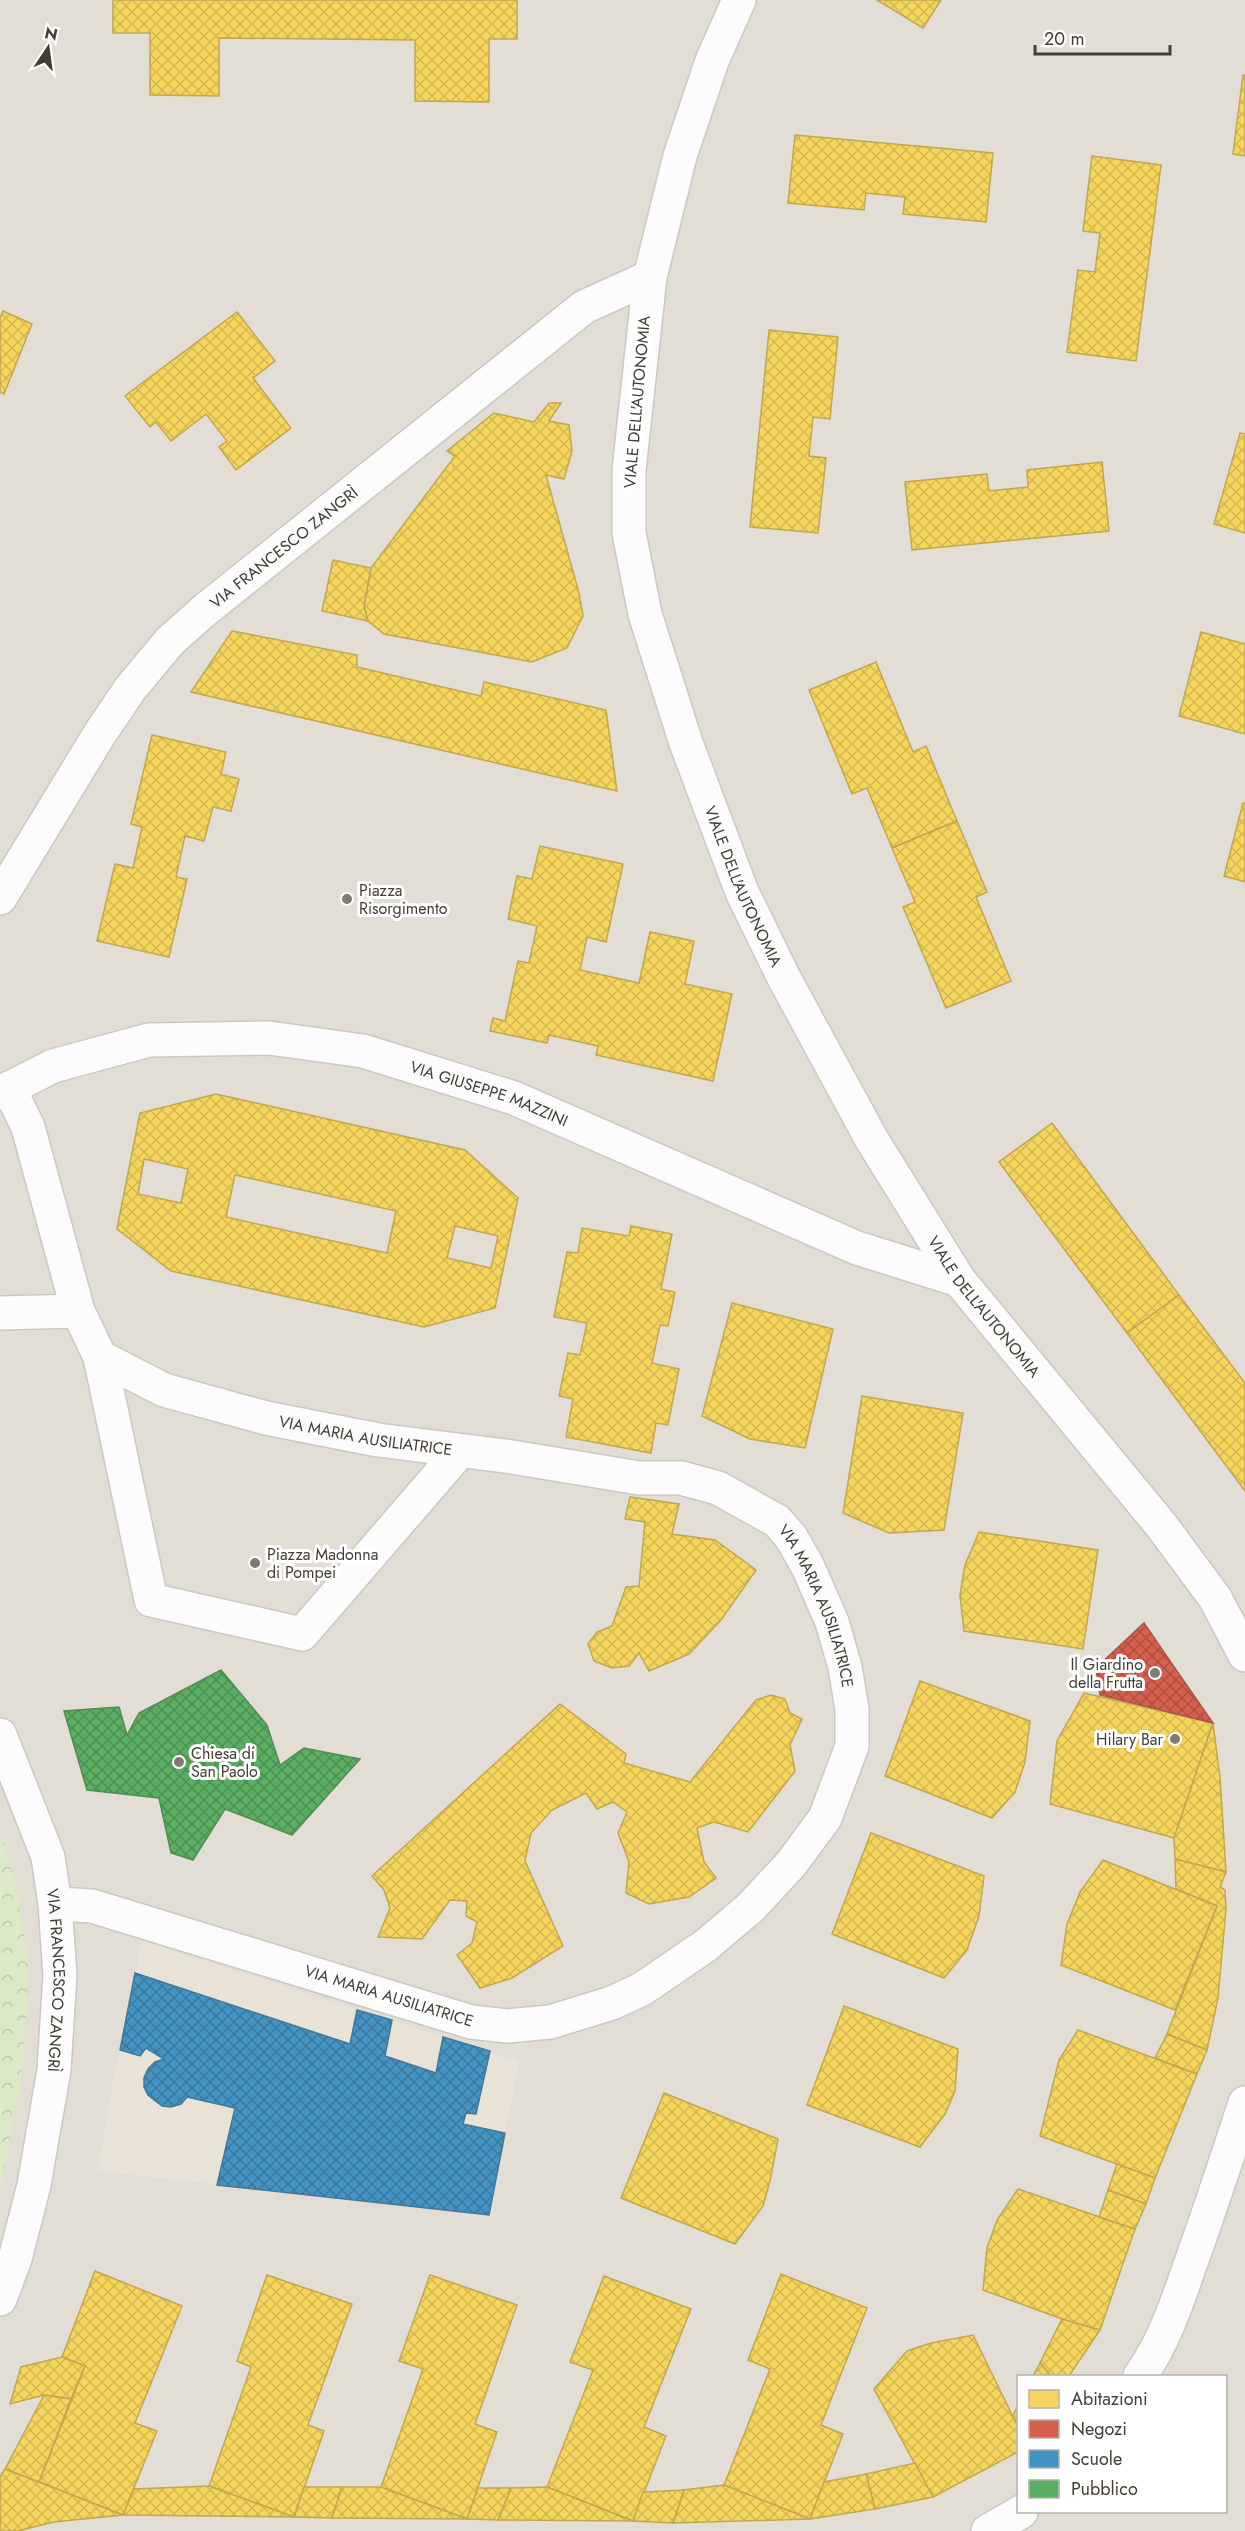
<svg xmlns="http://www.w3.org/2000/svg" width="1245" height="2531" viewBox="0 0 1245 2531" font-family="Jost,sans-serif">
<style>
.residential{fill:#e3ded5;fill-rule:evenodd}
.education{fill:#e9e3d7}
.forest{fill:url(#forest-crowns)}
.homes{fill:url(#homes-cross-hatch);stroke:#c1a750;stroke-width:1.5;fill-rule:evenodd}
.shops{fill:url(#shops-cross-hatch);stroke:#aa5646;stroke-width:1.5}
.schools{fill:url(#schools-cross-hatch);stroke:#437998;stroke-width:1.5}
.public{fill:url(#public-cross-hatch);stroke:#538c54;stroke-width:1.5}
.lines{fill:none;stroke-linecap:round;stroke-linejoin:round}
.minor-casing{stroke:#cbc8c4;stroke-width:36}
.minor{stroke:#fcfcfc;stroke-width:33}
.poi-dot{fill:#807a73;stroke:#fff;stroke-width:2}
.labels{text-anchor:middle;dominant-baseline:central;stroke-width:6;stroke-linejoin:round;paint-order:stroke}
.street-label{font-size:16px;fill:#443d34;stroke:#fff}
.poi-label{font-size:16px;fill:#443d34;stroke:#fff;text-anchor:start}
</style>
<defs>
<pattern id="forest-crowns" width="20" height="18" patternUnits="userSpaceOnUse" patternTransform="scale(1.5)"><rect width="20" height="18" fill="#dce9c8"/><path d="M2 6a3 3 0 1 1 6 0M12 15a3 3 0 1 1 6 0" fill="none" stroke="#bec9ac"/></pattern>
<pattern id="homes-cross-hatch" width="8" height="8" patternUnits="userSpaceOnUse" patternTransform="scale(1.5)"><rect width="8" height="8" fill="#f6d55c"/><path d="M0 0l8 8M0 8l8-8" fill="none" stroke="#d4b851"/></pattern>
<pattern id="shops-cross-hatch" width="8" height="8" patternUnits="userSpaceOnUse" patternTransform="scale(1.5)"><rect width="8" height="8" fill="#d6604d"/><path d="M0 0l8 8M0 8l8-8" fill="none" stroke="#af5041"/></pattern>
<pattern id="schools-cross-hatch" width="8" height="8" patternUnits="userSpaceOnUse" patternTransform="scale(1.5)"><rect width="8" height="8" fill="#4393c3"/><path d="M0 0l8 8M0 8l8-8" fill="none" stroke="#3a799f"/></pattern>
<pattern id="public-cross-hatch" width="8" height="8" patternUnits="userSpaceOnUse" patternTransform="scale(1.5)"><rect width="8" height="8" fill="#5aae61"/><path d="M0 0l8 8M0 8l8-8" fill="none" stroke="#4c8f51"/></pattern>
</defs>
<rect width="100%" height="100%" fill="#eeece8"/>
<path class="residential" d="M0 0H1245V2531H0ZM1018 2376H1226V2512H1018Z"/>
<polygon class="education" points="142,1941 519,2061 489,2215 98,2171 113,2081"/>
<polygon class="forest" points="0,1832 16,1885 29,1967 23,2066 0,2191"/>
<g class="homes">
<polygon points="113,0 517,0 517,39 489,39 489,102 415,101 415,40 219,38 219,96 150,95 150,33 113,33"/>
<polygon points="877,0 941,0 923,28"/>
<polygon points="1243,75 1245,75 1245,156 1233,154"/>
<polygon points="795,135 993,153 986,222 903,214 905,197 866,193 864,210 788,203"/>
<polygon points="1092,156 1161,165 1136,361 1067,352 1078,270 1095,272 1100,233 1083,231"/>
<polygon points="3,311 32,324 4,394 0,392 0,318"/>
<polygon points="237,312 275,361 253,378 291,428 236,470 219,447 227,441 206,414 171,441 156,422 150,427 125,396"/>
<polygon points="769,330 838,337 830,419 813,417 809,456 826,458 818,533 750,527"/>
<polygon points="549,403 561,403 549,421 569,425 572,451 564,479 546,475 579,593 583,616 567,648 532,662 384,634 368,621 364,606 371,568 455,456 447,451 494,413 534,422"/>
<polygon points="1240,433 1245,434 1245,533 1214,524"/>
<polygon points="1102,462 1109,531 912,550 905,482 987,474 989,491 1028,487 1027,470"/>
<polygon points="333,560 371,568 364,606 368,621 322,611"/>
<polygon points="232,631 357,655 357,667 481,696 484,682 606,710 617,791 191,692"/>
<polygon points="1201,632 1245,644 1245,734 1179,716"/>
<polygon points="876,662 913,752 926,746 957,821 892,848 867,788 852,794 809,690"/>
<polygon points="152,735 226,752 221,774 239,779 231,811 213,807 204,841 185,836 176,877 187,879 169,957 97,941 115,864 133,868 142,827 131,824"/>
<polygon points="1243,803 1245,803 1245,882 1224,876"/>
<polygon points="957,821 987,892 976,897 1011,981 946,1008 903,907 915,902 892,848"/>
<polygon points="540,846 623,864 606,942 587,937 580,970 639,983 650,932 694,941 685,984 732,994 713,1081 596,1055 598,1046 549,1035 547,1043 490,1031 493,1018 505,1021 518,961 529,963 537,926 508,919 517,876 532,879"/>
<path d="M216 1094 465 1150 518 1198 495 1308 424 1327 171 1271 117 1229 140 1113ZM144 1159 188 1169 181 1203 138 1194ZM235 1175 396 1211 387 1253 226 1217ZM455 1226 498 1236 491 1268 447 1258Z"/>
<polygon points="1052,1123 1179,1295 1127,1333 999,1162"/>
<polygon points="631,1226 672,1234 661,1289 675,1292 668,1326 660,1325 652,1363 679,1369 668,1425 656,1423 651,1453 566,1437 573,1399 559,1396 568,1353 580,1355 587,1323 554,1317 567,1252 578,1253 582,1228 629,1236"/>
<polygon points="1179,1295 1245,1383 1245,1491 1127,1333"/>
<polygon points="732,1303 833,1329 805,1448 750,1439 702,1416"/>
<polygon points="862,1396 963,1413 944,1530 889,1533 843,1513"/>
<polygon points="630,1497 679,1504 672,1534 715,1540 756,1570 721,1620 689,1654 649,1671 639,1653 629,1666 612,1668 594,1661 588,1644 597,1632 612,1626 626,1587 639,1586 645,1522 625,1519"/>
<polygon points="979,1532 1098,1550 1083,1649 964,1631 960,1595 965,1565"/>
<polygon points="920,1681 1030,1721 1025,1762 1015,1792 992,1818 885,1776"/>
<polygon points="1084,1693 1213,1723 1174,1838 1050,1804 1057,1741"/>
<polygon points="771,1695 785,1699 790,1713 802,1719 790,1745 795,1771 748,1832 714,1822 697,1828 704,1862 716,1878 689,1897 649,1904 626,1893 629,1862 618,1833 627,1812 613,1802 597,1809 586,1793 552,1810 531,1833 525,1861 563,1946 512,1978 480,1988 457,1955 472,1943 477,1922 466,1916 467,1901 450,1900 422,1939 378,1937 390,1908 384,1890 372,1876 560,1704 626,1754 624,1763 690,1782 756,1700"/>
<polygon points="1213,1723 1220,1778 1226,1872 1175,1859 1174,1838"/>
<polygon points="871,1833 984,1876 979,1916 967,1950 944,1978 832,1934"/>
<polygon points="1175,1859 1226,1872 1220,1887 1225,1890 1226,1909 1218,1998 1207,2050 1167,2034 1217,1906 1176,1889"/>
<polygon points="1103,1860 1217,1906 1175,2010 1061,1965 1067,1924 1080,1892"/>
<polygon points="844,2006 958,2049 955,2091 945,2114 920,2147 807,2105"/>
<polygon points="1078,2030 1197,2074 1155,2178 1040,2136 1059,2060"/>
<polygon points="1167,2034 1207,2050 1197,2074 1155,2058"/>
<polygon points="664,2093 778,2139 770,2181 763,2206 735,2244 621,2198"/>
<polygon points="1117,2164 1155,2178 1146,2204 1108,2190"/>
<polygon points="1018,2189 1135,2229 1100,2330 1062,2319 983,2290 987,2248 997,2220"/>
<polygon points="1108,2190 1146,2204 1135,2229 1099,2217"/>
<polygon points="95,2271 182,2306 135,2423 157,2431 123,2515 39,2482 85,2366 62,2357"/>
<polygon points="781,2274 867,2308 821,2425 843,2434 810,2519 724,2485 770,2369 748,2360"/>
<polygon points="267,2275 352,2304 308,2425 324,2431 294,2517 209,2486 251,2367 237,2361"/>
<polygon points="430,2275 517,2305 475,2424 497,2432 467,2519 381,2487 423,2369 399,2361"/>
<polygon points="604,2276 691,2309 644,2427 666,2436 633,2521 547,2487 593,2370 570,2362"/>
<polygon points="1062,2319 1100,2330 1069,2376 1051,2376 1040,2363"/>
<polygon points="973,2335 1018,2427 1018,2452 933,2497 874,2389 907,2351 931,2343"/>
<polygon points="62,2357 85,2366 71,2399 44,2395 10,2404 21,2367"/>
<polygon points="1040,2363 1051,2376 1033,2376"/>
<polygon points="44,2395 71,2399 39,2482 5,2469"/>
<polygon points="1018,2405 1018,2427 1013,2416"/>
<polygon points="915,2463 933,2497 875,2509 866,2474"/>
<polygon points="5,2469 39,2482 123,2515 54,2522 17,2531 0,2531 0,2477"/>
<polygon points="866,2474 875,2509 810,2519 824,2482"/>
<polygon points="724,2485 810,2519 673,2523 684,2490"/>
<polygon points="209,2486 294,2517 123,2515 134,2489"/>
<polygon points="304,2487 342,2487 332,2518 294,2517"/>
<polygon points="342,2487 381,2487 467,2519 332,2518"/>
<polygon points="547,2487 633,2521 498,2520 511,2488"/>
<polygon points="478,2488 511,2488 498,2520 467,2519"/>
<polygon points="684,2490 673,2523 633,2521 643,2492"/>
</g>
<polygon class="shops" points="1144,1623 1172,1664 1213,1723 1100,1695 1096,1668"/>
<polygon class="schools" points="135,1973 350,2044 357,2010 392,2020 385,2056 436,2073 443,2037 490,2051 476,2114 466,2113 463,2124 505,2133 489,2215 217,2185 235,2108 187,2097 181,2104 171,2107 162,2106 148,2095 144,2087 144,2078 148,2069 155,2062 164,2059 146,2048 140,2056 120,2050"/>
<polygon class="public" points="221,1670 267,1725 280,1765 304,1748 360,1759 292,1835 225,1809 193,1860 171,1853 159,1798 87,1790 64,1711 119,1707 127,1735 139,1713"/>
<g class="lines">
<defs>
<g id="minor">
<path id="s1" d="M739 0 712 61 680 156 650 277 629 470V533L645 614 686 743 742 892 784 978 872 1140 959 1280 1161 1525 1215 1598 1245 1655"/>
<path id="s2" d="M0 898 99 735 130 689 170 641 205 610 584 307 650 277"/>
<path id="s3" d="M9 1088 28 1127 78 1311 100 1357 164 1390 266 1418 378 1440 512 1457 639 1478H681L718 1488 777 1521 791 1537 808 1567 832 1622 845 1667 852 1709V1746L825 1818 791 1864 750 1908 705 1946 642 1989 612 2003 550 2022 507 2026 471 2022 92 1906 55 1904"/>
<path id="s4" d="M0 1093 53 1066 149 1040 269 1038 363 1051 514 1098 857 1248 959 1280"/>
<polyline points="0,1313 78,1311"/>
<polyline points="100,1357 151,1600 302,1634 459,1452"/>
<path id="s5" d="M0 1735 48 1857 55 1904 60 1975 54 2070 34 2185 15 2259 0 2299"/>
<path d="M1140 2376C1163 2344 1176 2306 1189 2268 1209 2213 1227 2158 1245 2103"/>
<polyline points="988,2531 1021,2512"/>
</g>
</defs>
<use href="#minor" class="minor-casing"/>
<use href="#minor" class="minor"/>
</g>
<g class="poi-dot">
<circle cx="347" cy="899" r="6"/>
<circle cx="255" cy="1563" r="6"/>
<circle cx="1155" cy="1673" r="6"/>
<circle cx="1175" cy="1739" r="6"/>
<circle cx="179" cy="1762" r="6"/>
</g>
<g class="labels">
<g class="street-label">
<text transform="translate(637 402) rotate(-85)">VIALE DELL'AUTONOMIA</text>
<text stroke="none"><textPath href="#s2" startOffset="456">VIA FRANCESCO ZANGRÌ</textPath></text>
<text stroke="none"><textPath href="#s1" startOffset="921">VIALE DELL'AUTONOMIA</textPath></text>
<text stroke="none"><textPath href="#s4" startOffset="507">VIA GIUSEPPE MAZZINI</textPath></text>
<text stroke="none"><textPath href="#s1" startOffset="1407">VIALE DELL'AUTONOMIA</textPath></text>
<text stroke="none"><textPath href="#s3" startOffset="564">VIA MARIA AUSILIATRICE</textPath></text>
<text stroke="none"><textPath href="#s3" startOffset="1084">VIA MARIA AUSILIATRICE</textPath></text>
<text stroke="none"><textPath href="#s5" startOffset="255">VIA FRANCESCO ZANGRÌ</textPath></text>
<text transform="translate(389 1996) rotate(17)">VIA MARIA AUSILIATRICE</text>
</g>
<g class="poi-label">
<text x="359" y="890">Piazza<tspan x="359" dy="18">Risorgimento</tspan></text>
<text x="267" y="1554">Piazza Madonna<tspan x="267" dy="18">di Pompei</tspan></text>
<text x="1143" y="1664" text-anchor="end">Il Giardino<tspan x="1143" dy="18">della Frutta</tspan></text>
<text x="1163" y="1739" text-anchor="end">Hilary Bar</text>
<text x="191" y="1753">Chiesa di<tspan x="191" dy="18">San Paolo</tspan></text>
</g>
</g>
<rect x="1017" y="2375" width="210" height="138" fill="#ffffff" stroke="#b4b1ae" stroke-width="1.5"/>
<rect x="1029" y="2390" width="30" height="18" fill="#f6d55c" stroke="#b4b1ae" stroke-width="1.5"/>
<text x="1071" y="2405" font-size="18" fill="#443d34">Abitazioni</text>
<rect x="1029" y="2420" width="30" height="18" fill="#d6604d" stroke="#b4b1ae" stroke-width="1.5"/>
<text x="1071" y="2435" font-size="18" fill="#443d34">Negozi</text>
<rect x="1029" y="2450" width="30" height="18" fill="#4393c3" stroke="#b4b1ae" stroke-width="1.5"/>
<text x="1071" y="2465" font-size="18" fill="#443d34">Scuole</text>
<rect x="1029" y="2480" width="30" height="18" fill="#5aae61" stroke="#b4b1ae" stroke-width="1.5"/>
<text x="1071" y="2495" font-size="18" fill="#443d34">Pubblico</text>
<g transform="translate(48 48) rotate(13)" stroke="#ffffff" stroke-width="4.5" paint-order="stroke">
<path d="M0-4.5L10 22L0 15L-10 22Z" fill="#443d34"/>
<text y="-9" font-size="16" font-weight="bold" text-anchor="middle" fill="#443d34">N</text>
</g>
<path d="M1035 45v9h135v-9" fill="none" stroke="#443d34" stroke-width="3"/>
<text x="1044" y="45" font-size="18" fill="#443d34" stroke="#ffffff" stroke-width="4.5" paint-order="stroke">20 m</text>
</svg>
